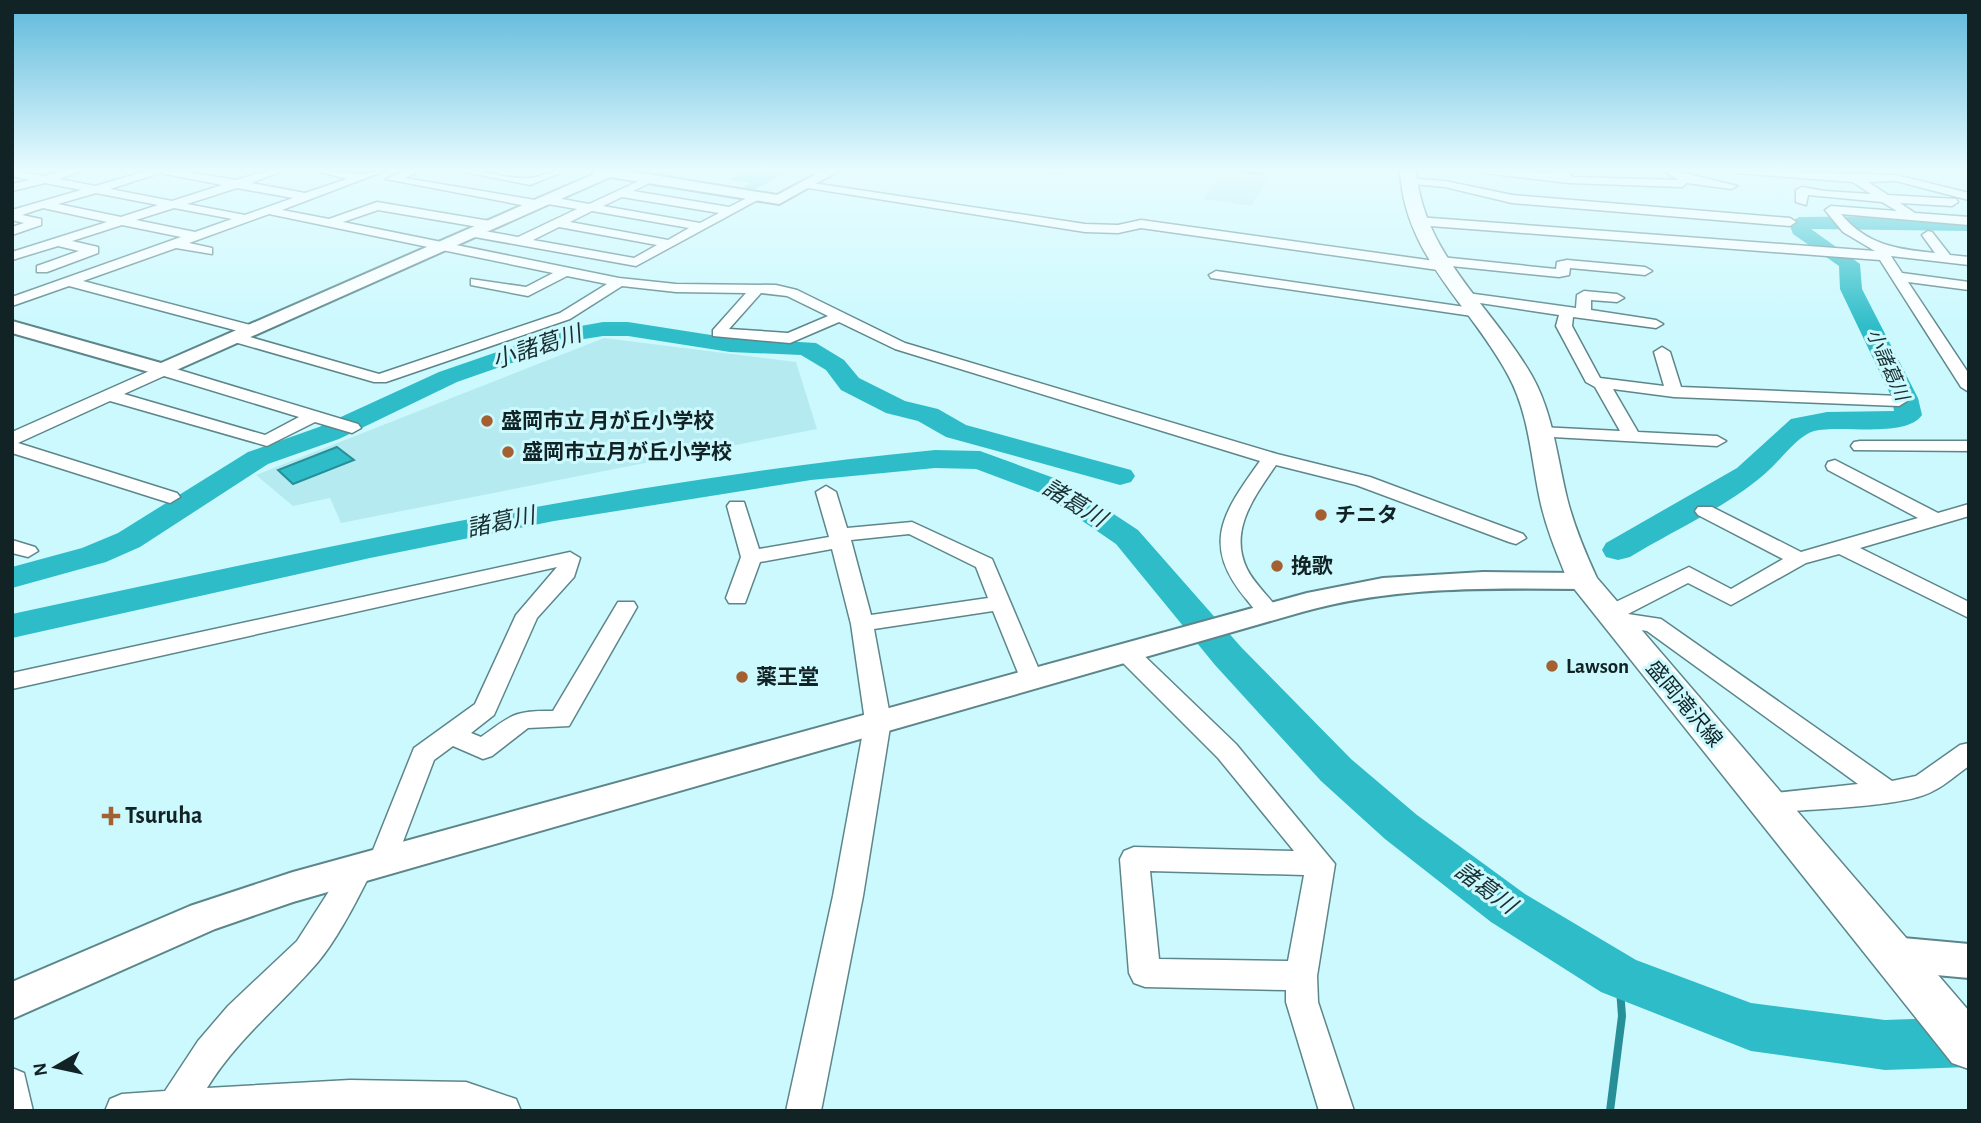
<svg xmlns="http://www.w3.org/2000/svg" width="1981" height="1123" viewBox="0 0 1981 1123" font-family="'Alegreya Sans','Noto Sans JP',sans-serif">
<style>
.built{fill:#b5ebf0}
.green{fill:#7dd8e0}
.water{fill:#2ebdc8;stroke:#268f97;stroke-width:2}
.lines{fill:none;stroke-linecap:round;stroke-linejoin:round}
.stream{stroke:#268f97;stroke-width:8}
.river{fill:#2ebdc8;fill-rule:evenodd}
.minor-casing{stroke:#5d868a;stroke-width:3}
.tertiary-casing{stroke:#5d868a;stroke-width:4}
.secondary-casing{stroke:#5d868a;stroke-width:3}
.minor{fill:#fff;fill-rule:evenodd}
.tertiary{fill:#fff;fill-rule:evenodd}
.secondary{fill:#fff;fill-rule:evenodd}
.wall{fill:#85aaae}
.shaded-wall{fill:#6c8b8d}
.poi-dot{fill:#a46031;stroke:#ccf9fe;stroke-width:2.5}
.labels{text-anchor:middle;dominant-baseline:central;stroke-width:6;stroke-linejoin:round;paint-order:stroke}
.far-water-label{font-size:19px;font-style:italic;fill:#182e30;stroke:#ccf9fe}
.poi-label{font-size:21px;font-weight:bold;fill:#122325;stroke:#ccf9fe;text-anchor:start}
.street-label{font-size:21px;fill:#122325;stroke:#ccf9fe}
.water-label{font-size:23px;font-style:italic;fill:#182e30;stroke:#ccf9fe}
.near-poi-label{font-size:24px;font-weight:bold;fill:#122325;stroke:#ccf9fe;text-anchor:start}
</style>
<rect width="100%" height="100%" fill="#ccf9fe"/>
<g class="built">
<polygon points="1134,170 1296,170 1267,181 1251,206 1203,199 1216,180"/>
<polygon points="604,338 796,362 817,429 341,523 330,498 293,506 256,475"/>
</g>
<polygon class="green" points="749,170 791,170 750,192 739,190 750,183 729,180"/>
<polygon class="water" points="337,447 354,460 293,484 278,470"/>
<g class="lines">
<polyline class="stream" points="1610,1111 1622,1016 1619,976"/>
<g class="river">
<path d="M1894 216 1969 219V231L1811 229 1860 264 1862 289 1918 398 1922 415C1905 439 1842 424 1814 431 1799 435 1782 458 1770 469 1735 503 1672 531 1630 557L1618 560 1606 557 1602 550 1606 543 1737 468 1791 419 1827 412 1894 411 1892 398 1840 289 1839 266 1793 234 1789 223 1799 217Z"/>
<polygon points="603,322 628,322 730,338 816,343 844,360 859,378 905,401 938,409 966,425 1131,470 1135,476 1131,482 1120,485 946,437 918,421 886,413 841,390 826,370 801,355 730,352 628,336 603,336 578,340 457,382 339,439 268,464 140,547 106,562 12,588 12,567 82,548 118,533 248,452 319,427 439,372 564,329"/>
<path d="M935 450 980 451 1065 482 1138 530 1241 647 1351 759 1417 815 1525 894 1636 960 1751 1003 1885 1020 1969 1017V1067L1885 1070 1751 1051 1601 992 1491 922 1385 839 1321 781 1215 665 1116 544 1043 494 976 469 935 468 811 480 554 521 370 558 12 638V614C318 549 623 480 935 450Z"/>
</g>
<defs>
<g id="minor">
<path d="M12 170 44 176 68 170H84L59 179 95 186 150 170H176L236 180 270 170H285L251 183 305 193 347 179 313 170 359 174 387 170 282 210 329 219 377 202 490 221 496 225 490 229 378 210 343 222 619 278 676 284 776 285 797 290 905 343 1277 454 1370 477 1523 534 1526 538 1516 544 1509 542 1356 485 1276 465C1255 496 1228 530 1247 569 1255 585 1270 597 1280 612L1277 617C1261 621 1256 611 1247 600 1200 544 1223 513 1260 461L895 349 839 322 790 343 713 336V330L746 293 676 292 622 286 570 319 386 382H374L231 341 228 338 236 333 379 374 560 313 607 284 567 276 528 296 476 286 471 285V279L526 287 553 273 269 214 189 243 212 248V254L176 248 83 281 258 327V333L253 335 69 286 12 306V297L181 237 122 225 72 241 98 247V253L47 272H37V266L79 251 58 246 12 260V252L107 222 43 208 22 215 41 219V225L12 235V227L24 223 12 220V210L81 190 45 183 12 191V184L30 180 12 176ZM160 173 222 185 172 201 110 189ZM237 188 293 198 245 215 187 204ZM96 193 158 205 121 217 58 204ZM174 208 232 219 195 232 136 220ZM761 293 787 296 828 316 788 333 729 329Z"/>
<path d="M407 170H422L405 178 541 201 546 196 589 204 650 176 656 179 654 181 633 191 729 207 755 194 765 196 636 266 469 236V230L473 229 518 237 577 209 542 203 537 208 386 179ZM622 197 719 213 700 223 603 206ZM592 211 689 228 668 240 570 222ZM559 227 657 245 634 258 533 240Z"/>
<path d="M455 170C480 168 505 180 529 178 542 177 552 169 567 170L530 185Z"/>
<polygon points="1037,170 1065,170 1059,173"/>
<polygon points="1479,170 1557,173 1555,170 1566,170 1572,177 1679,180 1666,173 1672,170 1737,186 1731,189 1687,183 1682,187 1569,183 1485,173"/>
<path d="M1731 170 1896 175 1969 193V200L1896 181 1868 182 1888 195 1956 199 1958 202 1952 206 1900 203 1915 213 1969 217V225L1841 214C1868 246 1897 249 1935 253L1922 235 1928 231 1932 232 1950 255 1969 257V265L1891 256 1902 273 1969 282V290L1908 282 1969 374V392L1961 387 1880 260 1417 225 1411 221 1417 217 1875 251 1843 232 1825 210 1831 206 1897 211 1882 202 1808 195 1806 205 1796 202V190L1802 187 1825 191 1871 194 1853 182 1737 173Z"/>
<polygon points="1407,178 1445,181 1512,195 1790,218 1796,222 1790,226 1512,203 1445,187 1403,183 1403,179"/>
<polygon points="806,182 1085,224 1118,225 1141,220 1435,261 1441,257 1556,269 1557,262 1567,260 1645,267 1652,271 1645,275 1570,268 1569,275 1559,277 1451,266 1445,271 1141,228 1118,233 1085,232 802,187 800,185"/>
<polygon points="1216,271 1479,309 1486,313 1479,317 1211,278 1209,275"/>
<polygon points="1584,291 1617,294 1624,298 1617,302 1591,300 1591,310 1656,320 1663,324 1656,328 1573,317 1572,326 1600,378 1664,386 1654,352 1662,347 1670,352 1681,387 1899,396 1907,401 1899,406 1674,397 1613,389 1638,432 1717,436 1726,441 1717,446 1534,436 1531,432 1540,427 1620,431 1595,387 1586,382 1556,326 1559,315 1467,301 1460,297 1467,293 1576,308 1577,295"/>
<path d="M163 365 358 424 361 428 352 433 315 422 267 446 110 401 18 443 177 493 180 497 170 503 12 453V432ZM164 376 299 417 265 435 124 394Z"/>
<polygon points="1860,441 1969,441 1969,451 1854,450 1851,446 1854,442"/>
<path d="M1835 460 1938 513 1969 504V516L1860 548 1969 602V618L1839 554 1806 563 1731 605 1688 583 1628 614 1661 619 1892 781 1916 776 1960 745 1969 743V766C1957 774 1946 785 1933 791 1904 808 1804 809 1766 813L1756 809 1752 802 1756 795 1858 784 1647 631 1605 624 1598 614 1601 609 1689 567 1731 589 1783 559 1698 515 1695 511 1698 507H1712L1801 552 1918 518 1828 470 1826 466 1828 462Z"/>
<path d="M826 486 836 492 847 528 912 522 992 559 1043 679 1039 685H1023L993 611 874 629 891 721 863 896 821 1111H786L833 896 865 721 851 624 832 549 760 562 745 603H729L726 598 741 557 727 506 730 502H744L759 549 829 537 816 492ZM909 534 976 567 988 598 871 615 851 540Z"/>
<polygon points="12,540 35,547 38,551 28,557 12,553"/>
<path d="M570 552 580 558 574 577 537 618 494 715 471 733 481 737C512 715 514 710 553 711L618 602H634L637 607 569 726 528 728 492 756 483 759 453 746 434 760 393 868 383 872 373 868C359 897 338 938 318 962 280 1006 237 1039 207 1088L350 1080 466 1082 516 1099 521 1111H105L110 1099 122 1094 165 1091 198 1041 228 1006 297 941 349 860 359 856 369 860 414 748 475 704 516 615 557 567 12 689V673Z"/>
<path d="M1126 644 1134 646 1236 744 1335 864 1317 976 1318 1002 1354 1111H1319L1286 1002V990L1145 987 1134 983 1129 973 1120 859 1124 851 1134 847 1294 851 1218 758 1118 658 1114 652 1118 646ZM1150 871 1304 875 1288 961 1159 959Z"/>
<polygon points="12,1068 24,1073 33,1111 12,1111"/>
</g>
<g id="tertiary">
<polygon points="591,170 622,170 777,195 824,170 840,170 779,204 610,177 163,376 12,333 12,321 161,363 594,174"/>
<path d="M1483 572 1583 573 1593 575 1596 581 1593 587 1583 589C1488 588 1394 586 1302 612L293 902 215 929 12 1019V982L190 906 293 872 1307 593 1383 578Z"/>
<polygon points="1892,937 1969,944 1969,978 1892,971 1878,966 1873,954 1878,942"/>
</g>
<path id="secondary" d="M1400 170H1416C1423 255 1492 306 1532 376 1553 413 1557 457 1567 498 1574 526 1585 552 1597 578L1969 1011V1069L1952 1063 1568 581C1557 554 1546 528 1540 500 1531 458 1529 413 1508 375 1470 304 1404 256 1400 170Z"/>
</defs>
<use href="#minor" class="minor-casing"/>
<use href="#tertiary" class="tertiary-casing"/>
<use href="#secondary" class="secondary-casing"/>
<use href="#minor" class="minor"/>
<use href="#tertiary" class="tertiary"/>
<use href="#secondary" class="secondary"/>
</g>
<polygon class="wall" points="1204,170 1280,170 1259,175"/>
<polygon class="shaded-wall" points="1260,170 1280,170 1259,175"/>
<linearGradient id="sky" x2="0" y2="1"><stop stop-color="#5db8db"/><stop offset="0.52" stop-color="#e8fcff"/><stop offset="1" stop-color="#e8fcff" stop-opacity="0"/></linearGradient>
<rect width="1981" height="327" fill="url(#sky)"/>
<g class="poi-dot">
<circle cx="487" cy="421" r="7"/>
<circle cx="508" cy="452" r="7"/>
<circle cx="1321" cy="515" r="7"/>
<circle cx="1277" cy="566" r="7"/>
<circle cx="1552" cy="666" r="7"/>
<circle cx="742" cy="677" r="7"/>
<path d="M107.5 805.5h7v7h7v7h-7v7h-7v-7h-7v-7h7z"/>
</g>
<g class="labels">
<g class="far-water-label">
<text transform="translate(1887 365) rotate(66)">小諸葛川</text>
</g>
<g class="poi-label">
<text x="501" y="421">盛岡市立 月が丘小学校</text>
<text x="522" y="452">盛岡市立月が丘小学校</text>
<text x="1335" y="515">チニタ</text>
<text x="1291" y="566">挽歌</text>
<text x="1566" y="666">Lawson</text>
<text x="756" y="677">薬王堂</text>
</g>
<g class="street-label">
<text transform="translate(1684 704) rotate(50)">盛岡滝沢線</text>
</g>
<g class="water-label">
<text transform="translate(537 348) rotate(-18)">小諸葛川</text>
<text transform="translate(1074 504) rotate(31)">諸葛川</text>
<text transform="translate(501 523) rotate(-12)">諸葛川</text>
<text transform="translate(1485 889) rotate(36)">諸葛川</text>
</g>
<g class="near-poi-label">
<text x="125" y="816">Tsuruha</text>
</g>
</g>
<rect width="1981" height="1123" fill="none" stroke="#122325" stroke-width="28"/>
<g transform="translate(56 1067) rotate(261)" stroke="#ccf9fe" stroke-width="5" paint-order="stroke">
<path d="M0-5L12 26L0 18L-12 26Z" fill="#122325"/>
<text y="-10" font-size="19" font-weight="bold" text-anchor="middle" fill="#122325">N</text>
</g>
</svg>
